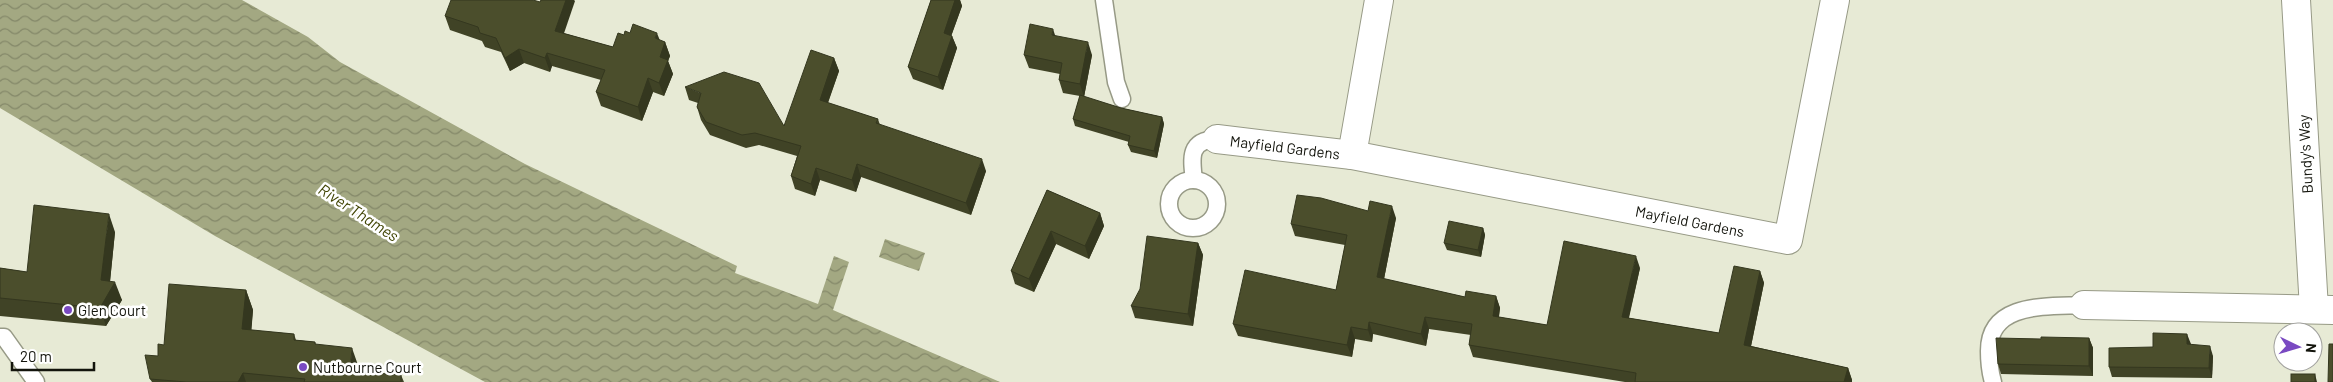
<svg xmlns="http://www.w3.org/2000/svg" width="2333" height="382" viewBox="0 0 2333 382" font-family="Barlow,sans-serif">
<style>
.water{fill:url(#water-waves)}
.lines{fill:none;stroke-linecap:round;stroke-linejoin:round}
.lane-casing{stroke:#979a86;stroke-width:19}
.street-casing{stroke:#979a86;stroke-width:30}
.lane{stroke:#fff;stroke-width:16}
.street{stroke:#fff;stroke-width:28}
.wall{fill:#404326}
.shaded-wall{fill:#34371f}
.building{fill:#4b4e2c;stroke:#34371f}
.poi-dot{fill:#7a4ac2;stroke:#fff;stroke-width:2}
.labels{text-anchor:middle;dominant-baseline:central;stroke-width:5;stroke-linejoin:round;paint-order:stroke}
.street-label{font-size:15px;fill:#13140c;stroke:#fff}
.poi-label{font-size:15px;fill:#13140c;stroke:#fff;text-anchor:start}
.water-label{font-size:16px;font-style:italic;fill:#3f4300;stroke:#fff}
</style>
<defs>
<pattern id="water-waves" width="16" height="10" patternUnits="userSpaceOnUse" patternTransform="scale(1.25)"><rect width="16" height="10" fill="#a3a882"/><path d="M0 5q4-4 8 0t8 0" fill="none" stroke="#848869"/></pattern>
</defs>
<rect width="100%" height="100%" fill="#e7ead5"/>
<g class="water">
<polygon points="0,0 242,0 308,37 340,62 525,164 737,266 735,273 818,304 834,256 849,262 833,310 1000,382 485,382 215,236 0,108"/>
<polygon points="885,239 925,253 919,271 879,257"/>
</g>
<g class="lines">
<defs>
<g id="lane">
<polyline points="1104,0 1116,82 1122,99"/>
<path d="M1194 180C1191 157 1189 140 1217 139"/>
<circle cx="1193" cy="204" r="24"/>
<polyline points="0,337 4,337 36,382"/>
<path d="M1993 382C1990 372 1989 362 1989 351 1989 301 2049 307 2084 305"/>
</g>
<g id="street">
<polyline points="1379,0 1352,155 1788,240 1835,0"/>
<polyline points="2296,0 2314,309"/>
<polyline points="1217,139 1352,155"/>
<polyline points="2084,305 2333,310"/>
</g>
</defs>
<use href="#lane" class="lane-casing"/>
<use href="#street" class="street-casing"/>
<use href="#lane" class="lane"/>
<use href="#street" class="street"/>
</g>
<g class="wall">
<polygon points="541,0 574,0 563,33 613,47 624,35 630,33 665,42 670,56 668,61 673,74 664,96 653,92 642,121 601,106 596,92 601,80 552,66 550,72 524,63 510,71 501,52 485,47 482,41 450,30 445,16 540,2"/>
<polygon points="931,0 960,0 962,6 951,36 952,36 957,48 943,90 913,79 908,67"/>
<polygon points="1055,36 1092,55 1084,97 1121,108 1162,117 1164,124 1157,158 1131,152 1128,145 1129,142 1075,126 1073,119 1080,96 1063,93 1059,80 1060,74 1029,68 1024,55"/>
<polygon points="834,58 839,71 828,103 878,119 880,125 986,171 971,215 861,177 856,192 820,180 815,196 795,189 791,176 797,156 759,145 746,148 710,135 701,120 697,107 698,103 689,100 685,87 784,126"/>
<polygon points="1047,190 1100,213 1104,226 1089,259 1056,244 1034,292 1015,284 1011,271"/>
<polygon points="1396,218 1384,279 1465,297 1496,296 1500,308 1499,317 1547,325 1640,268 1629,318 1719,333 1760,271 1764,283 1751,346 1848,368 1852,380 1852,382 1625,382 1473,357 1469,345 1471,335 1429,329 1426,346 1373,334 1372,342 1355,339 1352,357 1238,336 1233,324 1336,290 1345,245 1295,236 1291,224"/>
<polygon points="1483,228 1485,235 1481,257 1447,250 1444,243"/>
<polygon points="115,232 110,281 122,300 106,326 0,316 0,268 27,272"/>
<polygon points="1198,243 1203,255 1193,326 1135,318 1131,306"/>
<polygon points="246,290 253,310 251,330 294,334 296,340 315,342 316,345 359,368 359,372 401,375 404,382 152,382 150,379 158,356 164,345"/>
<polygon points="2089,338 2093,348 2093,376 2001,374 1998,364 2041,339"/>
<polygon points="2191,345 2213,356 2212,378 2112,377 2109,367"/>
</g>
<g class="shaded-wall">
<polygon points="566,0 574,0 575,1 560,45 555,31"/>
<polygon points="955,0 960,0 962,6 948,45 944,33"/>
<polygon points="1053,29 1057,41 1052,35"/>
<polygon points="657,33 662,46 655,38"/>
<polygon points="952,36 957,48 943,90 938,77"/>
<polygon points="665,42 670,56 668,61 673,74 664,96 659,83 660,57"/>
<polygon points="1088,42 1092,55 1084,97 1080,84"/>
<polygon points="519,49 524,63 510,71 505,58"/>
<polygon points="547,53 552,66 550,72 545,58"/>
<polygon points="834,58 839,71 824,113 820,100"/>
<polygon points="648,78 653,92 642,121 638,107"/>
<polygon points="1162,117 1164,124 1157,158 1154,151"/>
<polygon points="982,159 986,171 971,215 966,203"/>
<polygon points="857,164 861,177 856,192 852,180"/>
<polygon points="816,168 820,180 815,196 811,184"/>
<polygon points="1392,206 1396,218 1382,289 1377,277"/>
<polygon points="1100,213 1104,226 1089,259 1085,246"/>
<polygon points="109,214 115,232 109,292 115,282 122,300 106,326 100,308 101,280"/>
<polygon points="1483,228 1485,235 1481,257 1478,250"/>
<polygon points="1051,231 1056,244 1034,292 1029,279"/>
<polygon points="1198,243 1203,255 1193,326 1188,314"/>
<polygon points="1636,256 1640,268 1626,329 1622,317"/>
<polygon points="1760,271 1764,283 1749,356 1744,345"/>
<polygon points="246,290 253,310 250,349 242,329"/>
<polygon points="1496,296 1500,308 1497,328 1493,316"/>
<polygon points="1425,317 1429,329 1426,346 1421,334"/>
<polygon points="1369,322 1373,334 1372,342 1368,330"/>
<polygon points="1351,327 1355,339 1352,357 1347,345"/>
<polygon points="2187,334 2191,344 2191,354 2187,344"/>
<polygon points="2089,338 2093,348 2093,376 2089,366"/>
<polygon points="2210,346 2213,356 2212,378 2209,368"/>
<polygon points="352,348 359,368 358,382 350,371"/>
<polygon points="1848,368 1852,380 1852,382 1844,382"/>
<polygon points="243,373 246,382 238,382"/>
<polygon points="2315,374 2317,382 2315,382"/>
</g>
<g class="building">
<polygon points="451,0 533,0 540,2 541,0 566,0 555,31 613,47 618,33 624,35 625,31 630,33 633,24 657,33 655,38 665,42 660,57 668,60 659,83 648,78 638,107 596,92 605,70 547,53 545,58 519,49 505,58 496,38 480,33 478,27 445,16"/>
<polygon points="931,0 955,0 944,33 952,36 938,77 908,67"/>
<polygon points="1030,24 1053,29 1052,35 1088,42 1080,84 1059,80 1062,63 1024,55"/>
<polygon points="811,50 834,58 820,100 878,119 876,123 982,159 966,203 857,164 852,180 816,168 811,184 791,176 801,146 755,133 742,135 706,122 697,107 701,93 685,87 724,72 759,83 784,126"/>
<polygon points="1080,95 1121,108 1162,117 1154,151 1128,145 1130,136 1073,119"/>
<polygon points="1047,190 1100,213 1085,246 1051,231 1029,279 1011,271"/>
<polygon points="1297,195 1321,198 1368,211 1370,201 1392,206 1377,277 1465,297 1466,291 1496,296 1493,316 1547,325 1564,241 1636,256 1622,317 1719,333 1734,266 1760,271 1744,345 1848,368 1844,382 1635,382 1636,373 1469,345 1472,324 1425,317 1421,334 1369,322 1368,330 1351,327 1347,345 1233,324 1245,270 1336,290 1347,235 1291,224"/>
<polygon points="34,205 109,214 101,280 115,282 100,308 0,298 0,268 27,272"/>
<polygon points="1449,221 1483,228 1478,250 1444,243"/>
<polygon points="1147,236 1198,243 1188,314 1131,306 1140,289"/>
<polygon points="169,284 246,290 242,329 294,334 294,340 315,342 315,344 352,348 350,371 401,375 401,382 304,382 305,379 243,373 238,382 186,382 150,379 145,355 158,356 158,344 164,345"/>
<polygon points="2153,333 2187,334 2187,344 2210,346 2209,368 2109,367 2109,348 2153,347"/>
<polygon points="2041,337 2089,338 2089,366 1998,364 1996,338 2041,339"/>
<polygon points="2329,344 2333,344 2333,382 2328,382"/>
<rect x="2291" y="374" width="24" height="8"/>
</g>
<g class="poi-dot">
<circle cx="68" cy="310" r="5"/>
<circle cx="303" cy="367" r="5"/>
</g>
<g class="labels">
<g class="street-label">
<text transform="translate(1285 147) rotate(7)">Mayfield Gardens</text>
<text transform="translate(2305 154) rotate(-93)">Bundy's Way</text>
<text transform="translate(1690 221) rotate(11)">Mayfield Gardens</text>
</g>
<g class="poi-label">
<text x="78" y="310">Glen Court</text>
<text x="313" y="367">Nutbourne Court</text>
</g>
<g class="water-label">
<text transform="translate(359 212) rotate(33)">River Thames</text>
</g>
</g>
<g transform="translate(2298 347) rotate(95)"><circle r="24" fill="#ffffff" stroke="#a1a19e"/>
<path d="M0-4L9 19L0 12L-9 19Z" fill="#7a4ac2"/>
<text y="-8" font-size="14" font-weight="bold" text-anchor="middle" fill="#13140c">N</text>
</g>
<path d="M12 362v8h82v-8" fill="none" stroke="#13140c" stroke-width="2.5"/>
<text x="20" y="362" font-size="15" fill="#13140c" stroke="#ffffff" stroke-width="4" paint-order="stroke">20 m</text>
</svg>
